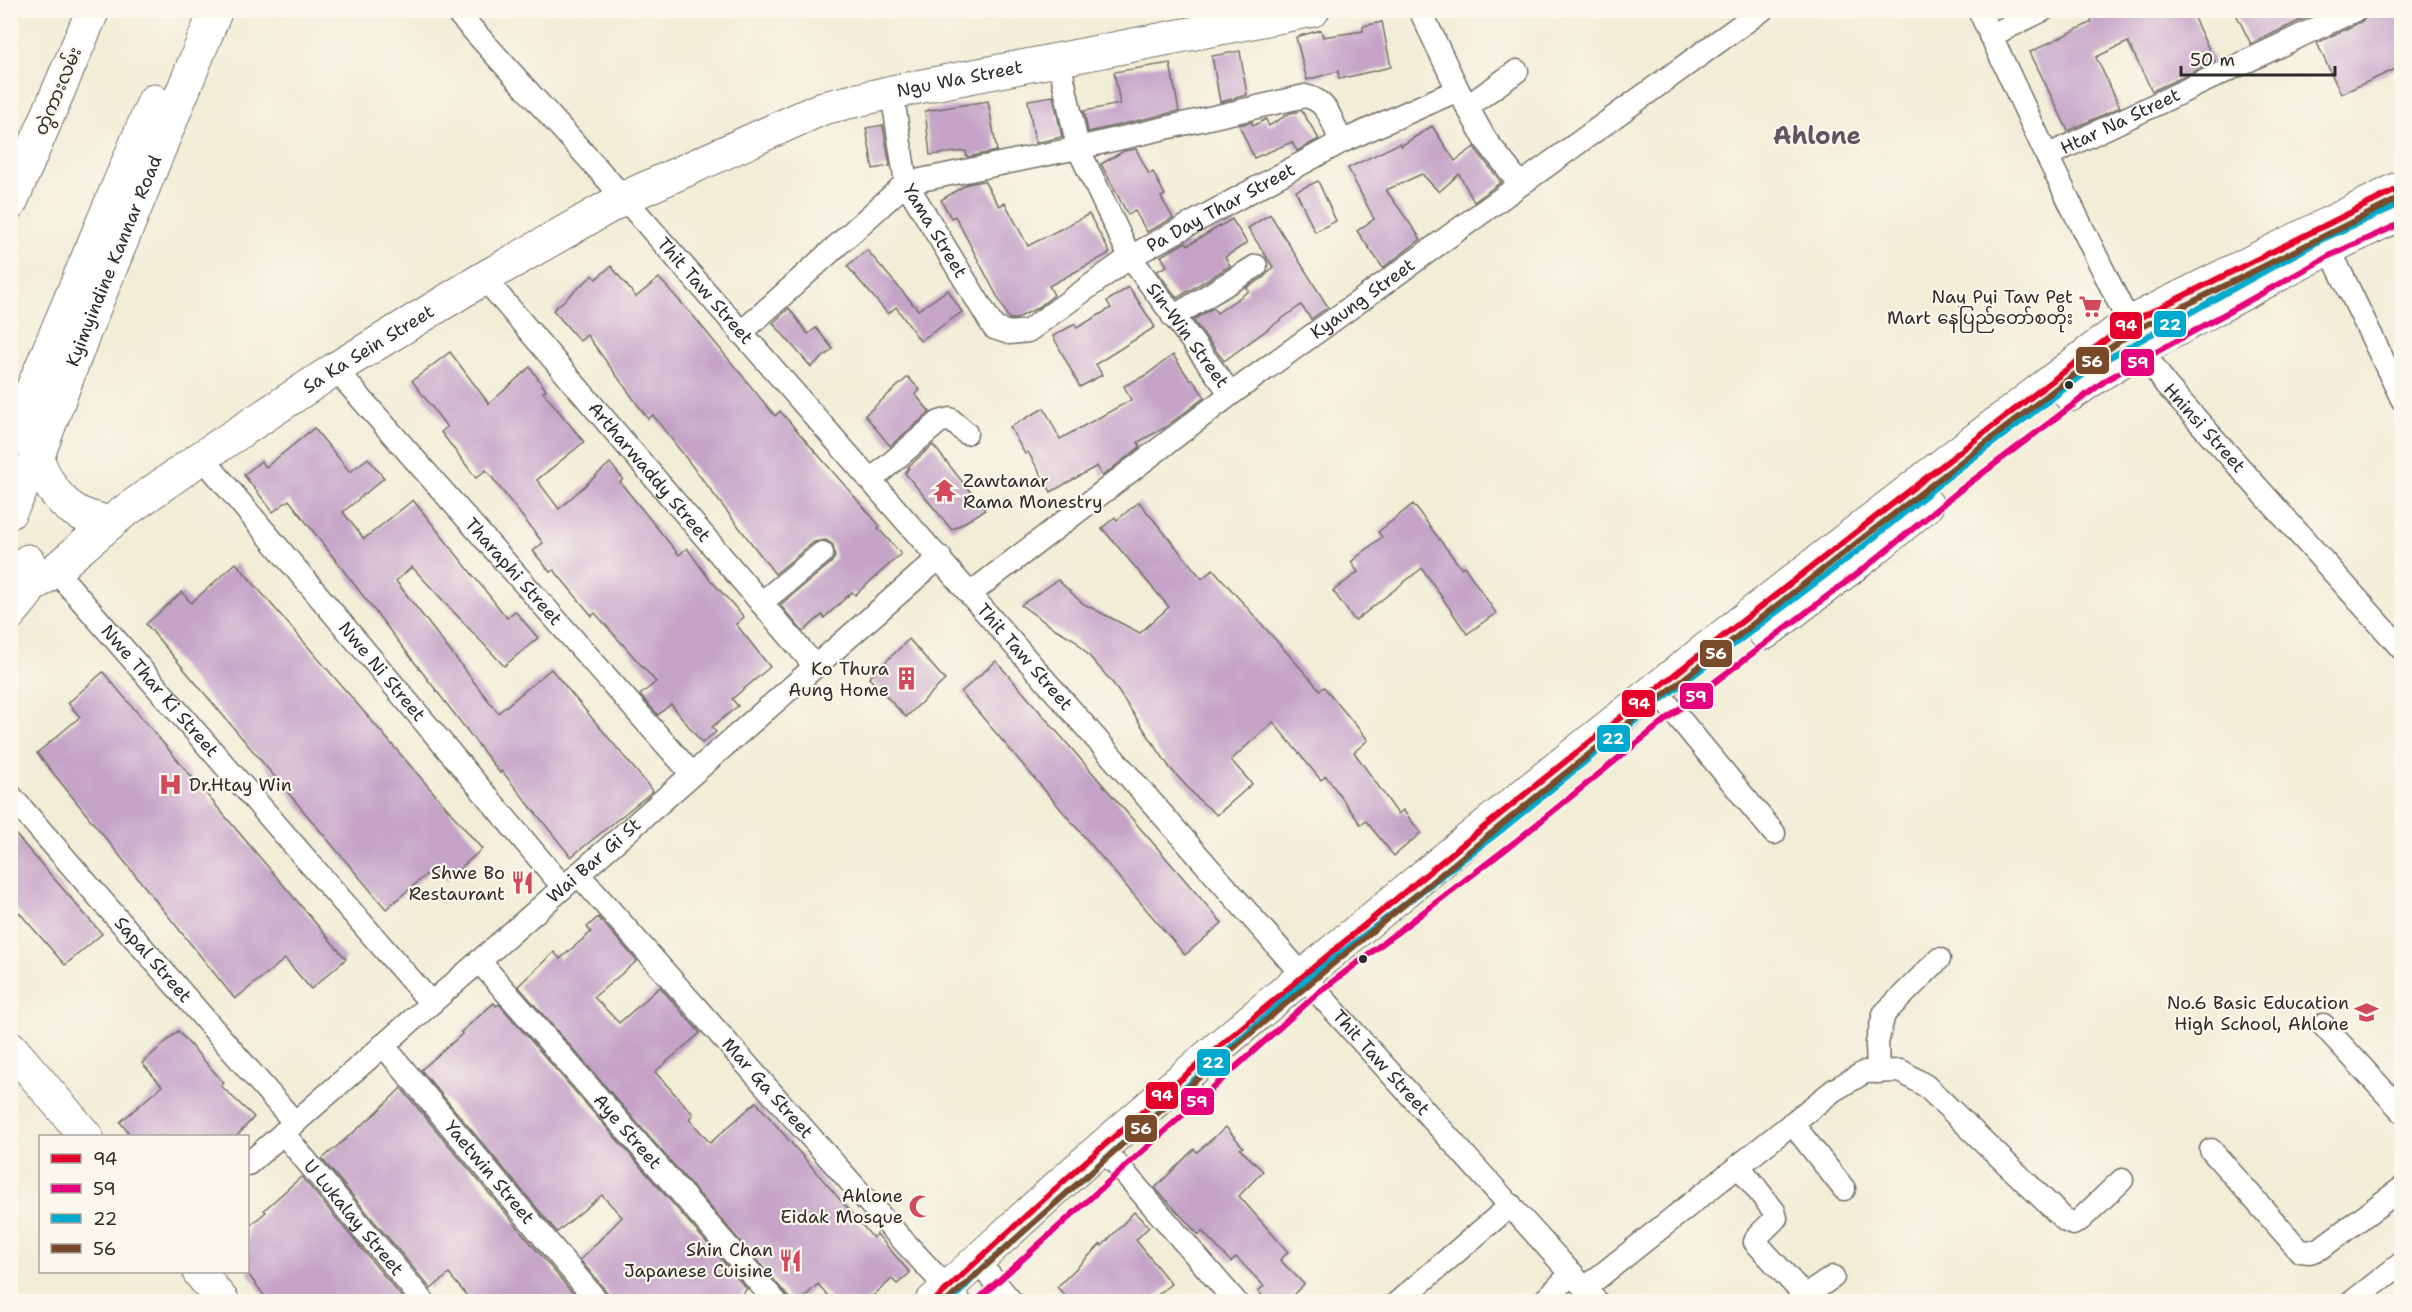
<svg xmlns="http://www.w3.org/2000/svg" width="2412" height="1312" viewBox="0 0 2412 1312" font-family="'Shantell Sans','Noto Sans Myanmar',sans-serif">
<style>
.building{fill:#c5a3c7}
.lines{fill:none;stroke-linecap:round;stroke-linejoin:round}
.street-casing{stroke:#716f67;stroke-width:25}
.secondary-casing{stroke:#716f67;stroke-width:35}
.primary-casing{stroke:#716f67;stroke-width:35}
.street{stroke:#fff;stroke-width:22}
.secondary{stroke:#fff;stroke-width:33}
.primary{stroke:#fff;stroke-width:33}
.bus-1-casing{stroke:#fbf7ec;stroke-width:10}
.bus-2-casing{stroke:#fbf7ec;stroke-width:10}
.bus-3-casing{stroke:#fbf7ec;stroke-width:10}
.bus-4-casing{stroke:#fbf7ec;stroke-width:10}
.bus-1{stroke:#e4002b;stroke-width:6}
.bus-2{stroke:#e5007d;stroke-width:6}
.bus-3{stroke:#00a9ce;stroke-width:6}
.bus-4{stroke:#7a4b2a;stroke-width:6}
.bus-dot{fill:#2b2b2b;stroke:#fbf7ec;stroke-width:2}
.labels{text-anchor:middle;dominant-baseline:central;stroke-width:4.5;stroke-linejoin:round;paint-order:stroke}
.street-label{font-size:18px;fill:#2b2b2b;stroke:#fbf7ec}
.poi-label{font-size:18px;fill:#2b2b2b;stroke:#fbf7ec;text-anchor:end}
.district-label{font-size:24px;font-weight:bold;fill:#615562;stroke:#fbf7ec}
.line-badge{stroke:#fbf7ec;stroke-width:2}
.badge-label{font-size:16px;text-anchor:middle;font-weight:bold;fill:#fff}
</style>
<rect width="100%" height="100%" fill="#fbf7ec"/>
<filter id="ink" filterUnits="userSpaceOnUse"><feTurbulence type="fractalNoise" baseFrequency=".0167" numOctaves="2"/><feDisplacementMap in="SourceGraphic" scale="12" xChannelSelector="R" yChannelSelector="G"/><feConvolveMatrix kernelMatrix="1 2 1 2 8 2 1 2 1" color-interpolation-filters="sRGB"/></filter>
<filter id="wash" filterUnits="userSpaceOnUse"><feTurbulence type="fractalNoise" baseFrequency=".008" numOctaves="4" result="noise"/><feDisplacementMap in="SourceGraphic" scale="24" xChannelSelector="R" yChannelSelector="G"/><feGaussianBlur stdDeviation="1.35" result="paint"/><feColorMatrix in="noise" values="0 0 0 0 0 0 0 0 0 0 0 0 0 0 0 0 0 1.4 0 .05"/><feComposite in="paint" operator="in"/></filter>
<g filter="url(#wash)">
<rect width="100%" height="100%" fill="#f2edd7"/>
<g id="blocks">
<g class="building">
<polygon points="2087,10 2190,10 2215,62 2152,91 2128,42 2096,57 2120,107 2068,131 2030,52 2092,22"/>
<polygon points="2234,10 2322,10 2251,44"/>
<polygon points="2368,10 2402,10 2402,66 2341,94 2317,43 2361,22 2366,17"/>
<polygon points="1382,22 1391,67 1339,79 1338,71 1307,80 1296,37 1321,30 1323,37 1363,31 1363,26"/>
<polygon points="1240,51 1247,95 1220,102 1212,56"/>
<polygon points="1170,63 1179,111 1088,132 1084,111 1120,104 1114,72"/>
<polygon points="1053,96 1062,137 1035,143 1028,100"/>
<polygon points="988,101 997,151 967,157 966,151 930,155 925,111"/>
<polygon points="1302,111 1319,139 1297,151 1292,142 1254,158 1239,125 1252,122 1253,126 1266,119 1269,126 1290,113"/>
<polygon points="883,125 890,166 873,169 866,128"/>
<polygon points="1432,126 1455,161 1474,147 1501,182 1474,202 1459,174 1439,192 1422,174 1386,190 1421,239 1383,268 1357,231 1374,219 1348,168 1400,143 1401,146"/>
<polygon points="1136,149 1149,174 1153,172 1165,195 1161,197 1173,218 1147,232 1135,211 1128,215 1101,164 1124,151"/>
<polygon points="984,181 999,206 1005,203 1028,246 1089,214 1110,253 1049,286 1054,295 1039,307 1016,319 1009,319 955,216 951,218 941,200 967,184"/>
<polygon points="1318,181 1336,221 1315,232 1296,191"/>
<polygon points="1270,214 1328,307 1311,319 1301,305 1224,361 1193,320 1213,308 1217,313 1249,291 1246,288 1263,278 1273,267 1248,228"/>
<polygon points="1232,219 1247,243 1225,257 1230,266 1177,298 1157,271 1167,266 1161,256 1186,242 1188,245"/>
<polygon points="867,250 918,310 948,290 962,312 920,341 896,307 888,314 847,266"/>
<polygon points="611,266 636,297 659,278 695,318 775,416 780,411 880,526 878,528 901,554 855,595 852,592 824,618 822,615 803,632 780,605 831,563 835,557 833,545 826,540 814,542 775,574 653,415 648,419 587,335 580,341 553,310 593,275 596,279"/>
<polygon points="1129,287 1155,327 1096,364 1102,375 1080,387 1053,336 1075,324 1077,328 1111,308 1107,301"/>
<polygon points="789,308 808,334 816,328 833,349 811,367 773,323"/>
<polygon points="450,352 489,404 530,367 546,390 543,392 584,442 537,480 559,509 610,463 623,479 620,482 679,555 687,548 707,576 744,617 736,624 770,667 732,699 738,706 712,727 716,732 702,743 671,704 658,715 640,695 656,682 595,613 592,616 554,570 550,572 533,551 543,543 486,470 476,478 441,432 447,427 412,381"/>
<polygon points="1173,355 1190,380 1192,379 1205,397 1164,428 1138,442 1140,447 1102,476 1097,466 1051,492 1028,452 1025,454 1010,427 1044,408 1060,439 1131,400 1124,386 1146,375"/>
<polygon points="908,377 920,390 915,394 930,412 890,446 865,415"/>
<polygon points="314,428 350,472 368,458 384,478 343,512 364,539 413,500 507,618 515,611 538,638 504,666 412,567 396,581 498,713 551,669 653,791 571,857 502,771 500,773 289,500 273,512 244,475 261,461 266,467"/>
<polygon points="933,445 985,510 952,530 905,473 909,468 908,467"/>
<polygon points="1139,502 1202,579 1213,569 1320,690 1324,687 1368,740 1354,752 1398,814 1403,810 1421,833 1394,856 1366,821 1361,825 1326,776 1321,780 1273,722 1231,760 1252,784 1217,815 1199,800 1170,768 1112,682 1075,640 1052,627 1021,605 1058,580 1082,603 1140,633 1169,607 1102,528 1115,517 1117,520"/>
<polygon points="1413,504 1461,568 1464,566 1496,613 1467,634 1422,568 1355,621 1333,591 1358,572 1351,562 1382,537 1378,532"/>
<polygon points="236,563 482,849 446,881 434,868 386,909 146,624 182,592 191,603"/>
<polygon points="909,639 945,680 906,717 869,678"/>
<polygon points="996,661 1222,923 1185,955 961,692"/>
<polygon points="103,672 346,959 311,989 285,959 235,999 37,753 80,717 68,703"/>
<polygon points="10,828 102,934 65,965 10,902"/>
<polygon points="598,917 637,961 594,997 619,1023 660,987 700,1033 655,1072 693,1114 689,1119 710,1143 756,1102 873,1238 877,1234 910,1273 897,1284 892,1279 866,1302 833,1302 818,1284 799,1302 793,1302 518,986 554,952 560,959 591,932 587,927"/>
<polygon points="494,1003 496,1006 499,1004 747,1289 734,1302 611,1302 608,1293 580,1260 622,1217 602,1195 557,1232 421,1070 462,1034 461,1032"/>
<polygon points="178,1031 224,1083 221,1086 254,1117 236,1137 132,1137 120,1122 162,1086 142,1063"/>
<polygon points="401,1088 580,1302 472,1302 449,1274 431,1289 322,1159 376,1113"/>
<polygon points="1226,1127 1243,1147 1240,1149 1263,1171 1239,1196 1288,1252 1280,1260 1304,1284 1286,1302 1268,1302 1258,1291 1264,1286 1236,1257 1231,1262 1202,1231 1199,1235 1155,1188 1194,1149 1197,1152"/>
<polygon points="301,1177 302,1177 406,1302 269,1302 248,1274 248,1227 266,1212 264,1210"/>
<polygon points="1134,1212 1149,1227 1136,1240 1171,1284 1149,1302 1071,1302 1057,1287 1101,1244 1102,1246"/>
</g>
</g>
</g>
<g filter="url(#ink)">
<use href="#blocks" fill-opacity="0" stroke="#716f67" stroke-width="1.5"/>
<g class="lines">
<defs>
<g id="street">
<path id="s1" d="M455 10 624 198 1312 986 1597 1302"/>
<polyline points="1420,10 1458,90 1485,139 1520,184"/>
<path id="s2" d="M1979 10 2047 156 2129 323 2142 349 2166 385 2402 649"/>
<polyline points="1990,36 2043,10"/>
<path id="s3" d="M1059 60 1078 148 1130 257 1231 394"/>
<path id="s4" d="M892 92 906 183 994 328 1009 333 1028 331 1130 257 1341 142 1458 90"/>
<polyline points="1468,106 1517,71"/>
<path id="s5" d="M2047 156 2355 10"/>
<polyline points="2323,236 2402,399"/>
<path id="s6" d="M484 278 815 666"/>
<polyline points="1173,317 1256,266"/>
<path d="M741 333 906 183 1078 148 1305 96C1329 101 1332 122 1341 142"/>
<path id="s7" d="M335 369 692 774"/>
<path id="s8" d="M202 457 563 887"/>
<polyline points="871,480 939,422 950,419 966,433"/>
<path id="s9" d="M55 570 431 1003"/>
<path id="s10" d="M971 593 1231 394 1762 10"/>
<polyline points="761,603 822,553"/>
<polyline points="1655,689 1774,833"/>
<path id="s11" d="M10 795 295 1123"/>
<path id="s12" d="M578 874 885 1221 960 1302"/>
<path id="s13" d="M479 961 776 1302"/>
<polyline points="2323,1025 2402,1111"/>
<path id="s14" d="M383 1045 598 1302"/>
<polyline points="1878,1072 1877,1043 1884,1014 1939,959"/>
<polyline points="1792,1123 1844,1189"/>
<path id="s15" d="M283 1133 424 1302"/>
<polyline points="2211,1150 2300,1251 2310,1252 2321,1248 2402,1188"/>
<polyline points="1098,1151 1115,1162 1236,1302"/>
<path id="s16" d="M248 1164 940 557"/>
<polyline points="1739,1166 1774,1211 1776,1218 1757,1237 1755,1242 1759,1246 1805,1296 1833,1277"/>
<polyline points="974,1262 989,1275 1012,1302"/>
<polyline points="1585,1288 1834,1090 1865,1072 1901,1071 1926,1086 2066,1221 2073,1224 2081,1219 2122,1180"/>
<polyline points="1398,1302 1511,1205"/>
<polyline points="1543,1302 1572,1273"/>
<polyline points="2352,1302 2402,1263"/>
</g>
<g id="secondary">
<polyline points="10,204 93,10"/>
<path d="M2070 395C2113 363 2160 339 2207 313 2271 278 2335 244 2402 213"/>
<path id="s17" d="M13 599 55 570 121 514 202 457 335 369 484 278 624 198 823 108 892 92 1313 10"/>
<polyline points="1765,633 1866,556 1927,505"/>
<polyline points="10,1047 86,1136"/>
<polyline points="199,1272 223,1302"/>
<path d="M932 1302C988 1251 1043 1199 1099 1150 1420 871 1754 608 2091 351L2129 323 2402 187"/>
</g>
<g id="primary">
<polyline points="10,442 154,101"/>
<path d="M37 458C49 489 65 513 99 520"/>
<path id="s18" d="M10 512 37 458 84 333 216 10"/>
<path d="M10 614C25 595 40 586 28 561"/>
</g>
</defs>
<use href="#street" class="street-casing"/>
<use href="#secondary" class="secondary-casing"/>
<use href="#primary" class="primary-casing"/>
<use href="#street" class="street"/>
<use href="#secondary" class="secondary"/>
<use href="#primary" class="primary"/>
<defs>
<path id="bus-1" d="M933 1302C988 1251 1043 1199 1100 1149 1420 871 1754 609 2091 351L2129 323 2402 187"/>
<polyline id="bus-2" points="975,1302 1318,993 1515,842 1674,713 1871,563 1959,491 2106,380 2331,255 2402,223"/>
<polyline id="bus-3" points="956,1296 983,1268 1307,979 1504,828 1662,699 1860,549 1948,477 2096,365 2323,239 2398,205"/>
<path id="bus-4" d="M946 1302C1313 966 1702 660 2096 358L2134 331 2402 197"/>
</defs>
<use href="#bus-1" class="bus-1-casing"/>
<use href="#bus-2" class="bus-2-casing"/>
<use href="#bus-3" class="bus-3-casing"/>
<use href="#bus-4" class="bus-4-casing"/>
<use href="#bus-1" class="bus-1"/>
<use href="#bus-2" class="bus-2"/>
<use href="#bus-3" class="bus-3"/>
<use href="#bus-4" class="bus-4"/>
</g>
</g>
<defs>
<symbol id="supermarket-bare" viewBox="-9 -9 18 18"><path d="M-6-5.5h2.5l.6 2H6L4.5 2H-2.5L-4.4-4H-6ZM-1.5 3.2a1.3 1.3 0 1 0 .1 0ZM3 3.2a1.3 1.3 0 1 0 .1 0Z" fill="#d1495b" stroke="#fbf7ec" stroke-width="2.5" paint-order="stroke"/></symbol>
<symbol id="temple-bare" viewBox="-9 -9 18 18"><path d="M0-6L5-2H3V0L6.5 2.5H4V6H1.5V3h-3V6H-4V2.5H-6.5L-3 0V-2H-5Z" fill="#d1495b" stroke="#fbf7ec" stroke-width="2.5" paint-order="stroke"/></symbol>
<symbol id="building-bare" viewBox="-9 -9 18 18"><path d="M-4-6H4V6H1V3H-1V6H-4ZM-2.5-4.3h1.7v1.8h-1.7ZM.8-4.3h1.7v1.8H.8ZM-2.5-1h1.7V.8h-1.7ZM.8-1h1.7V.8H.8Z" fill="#d1495b" stroke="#fbf7ec" stroke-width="2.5" paint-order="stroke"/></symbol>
<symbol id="hospital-bare" viewBox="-9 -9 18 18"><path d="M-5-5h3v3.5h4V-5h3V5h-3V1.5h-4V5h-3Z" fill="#d1495b" stroke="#fbf7ec" stroke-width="2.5" paint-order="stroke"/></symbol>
<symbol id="restaurant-bare" viewBox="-9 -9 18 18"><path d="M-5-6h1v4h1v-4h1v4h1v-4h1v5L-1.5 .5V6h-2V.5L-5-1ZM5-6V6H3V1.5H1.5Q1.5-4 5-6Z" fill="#d1495b" stroke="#fbf7ec" stroke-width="2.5" paint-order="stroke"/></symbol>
<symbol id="school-bare" viewBox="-9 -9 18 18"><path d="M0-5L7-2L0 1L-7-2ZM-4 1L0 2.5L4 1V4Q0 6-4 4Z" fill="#d1495b" stroke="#fbf7ec" stroke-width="2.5" paint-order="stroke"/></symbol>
<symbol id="mosque-bare" viewBox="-9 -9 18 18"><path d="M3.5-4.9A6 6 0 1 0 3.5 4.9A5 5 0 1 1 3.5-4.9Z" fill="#d1495b" stroke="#fbf7ec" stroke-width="2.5" paint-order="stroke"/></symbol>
</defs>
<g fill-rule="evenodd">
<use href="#supermarket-bare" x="2074" y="290" width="33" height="33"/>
<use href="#temple-bare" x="928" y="474" width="33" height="33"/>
<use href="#building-bare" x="890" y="662" width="33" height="33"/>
<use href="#hospital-bare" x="154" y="768" width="33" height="33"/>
<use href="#restaurant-bare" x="506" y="866" width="33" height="33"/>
<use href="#school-bare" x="2350" y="996" width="33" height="33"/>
<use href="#mosque-bare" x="904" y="1190" width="33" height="33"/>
<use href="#restaurant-bare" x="774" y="1244" width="33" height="33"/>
</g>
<g class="bus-dot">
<circle cx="2069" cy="385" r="5"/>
<circle cx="1363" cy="959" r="5"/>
</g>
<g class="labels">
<g class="street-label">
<text stroke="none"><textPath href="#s17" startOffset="1090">Ngu Wa Street</textPath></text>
<text transform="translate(58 91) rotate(-67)">တွဲကားလမ်း</text>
<text stroke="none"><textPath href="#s5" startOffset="81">Htar Na Street</textPath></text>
<text stroke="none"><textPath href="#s4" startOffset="526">Pa Day Thar Street</textPath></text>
<text stroke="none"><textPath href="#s4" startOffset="148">Yama Street</textPath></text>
<text stroke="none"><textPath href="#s18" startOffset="272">Kyimyindine Kannar Road</textPath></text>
<text stroke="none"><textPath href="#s1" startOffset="376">Thit Taw Street</textPath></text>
<text stroke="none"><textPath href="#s10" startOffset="490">Kyaung Street</textPath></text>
<text stroke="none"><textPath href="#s3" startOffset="308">Sin-Win Street</textPath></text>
<text stroke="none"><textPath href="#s17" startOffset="435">Sa Ka Sein Street</textPath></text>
<text stroke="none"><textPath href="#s2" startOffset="477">Hninsi Street</textPath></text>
<text stroke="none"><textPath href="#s6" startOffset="255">Artharwaddy Street</textPath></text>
<text stroke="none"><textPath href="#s7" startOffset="270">Tharaphi Street</textPath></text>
<text stroke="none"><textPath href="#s1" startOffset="862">Thit Taw Street</textPath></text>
<text stroke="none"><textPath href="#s8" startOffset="280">Nwe Ni Street</textPath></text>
<text stroke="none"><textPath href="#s9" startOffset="160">Nwe Thar Ki Street</textPath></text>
<text stroke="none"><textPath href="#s16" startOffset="460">Wai Bar Gi St</textPath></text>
<text stroke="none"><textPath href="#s11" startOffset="218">Sapal Street</textPath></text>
<text stroke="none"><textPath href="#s1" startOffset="1402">Thit Taw Street</textPath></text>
<text stroke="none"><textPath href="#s12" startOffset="286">Mar Ga Street</textPath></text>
<text stroke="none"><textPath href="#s13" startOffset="226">Aye Street</textPath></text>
<text stroke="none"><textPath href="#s14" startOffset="166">Yaetwin Street</textPath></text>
<text stroke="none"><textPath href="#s15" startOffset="110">U Lukalay Street</textPath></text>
</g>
<g class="poi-label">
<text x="2073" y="297">Nay Pyi Taw Pet<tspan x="2073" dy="21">Mart နေပြည်တော်စတိုး</tspan></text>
<text x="963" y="481" text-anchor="start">Zawtanar<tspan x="963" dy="21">Rama Monestry</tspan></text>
<text x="889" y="669">Ko Thura<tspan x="889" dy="21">Aung Home</tspan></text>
<text x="189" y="785" text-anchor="start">Dr.Htay Win</text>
<text x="505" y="873">Shwe Bo<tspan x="505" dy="21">Restaurant</tspan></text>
<text x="2349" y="1003">No.6 Basic Education<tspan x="2349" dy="21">High School, Ahlone</tspan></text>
<text x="903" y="1196">Ahlone<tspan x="903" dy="21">Eidak Mosque</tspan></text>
<text x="773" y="1250">Shin Chan<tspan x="773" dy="21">Japanese Cuisine</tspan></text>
</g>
<g class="district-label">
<text x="1817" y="136">Ahlone</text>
</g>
</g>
<g class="line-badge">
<rect x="2153" y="310" width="34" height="28" rx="6" fill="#00a9ce"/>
<rect x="2109" y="311" width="34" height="29" rx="6" fill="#e4002b"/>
<rect x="2075" y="346" width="35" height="29" rx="6" fill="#7a4b2a"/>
<rect x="2120" y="348" width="35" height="29" rx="6" fill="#e5007d"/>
<rect x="1699" y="639" width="34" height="29" rx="6" fill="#7a4b2a"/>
<rect x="1679" y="682" width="35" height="28" rx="6" fill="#e5007d"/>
<rect x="1621" y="689" width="35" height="29" rx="6" fill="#e4002b"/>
<rect x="1596" y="724" width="35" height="29" rx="6" fill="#00a9ce"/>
<rect x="1196" y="1048" width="35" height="29" rx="6" fill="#00a9ce"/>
<rect x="1145" y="1081" width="34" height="29" rx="6" fill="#e4002b"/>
<rect x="1180" y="1087" width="35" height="29" rx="6" fill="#e5007d"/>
<rect x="1124" y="1114" width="34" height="29" rx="6" fill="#7a4b2a"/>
</g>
<g class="badge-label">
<text x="2170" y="330">22</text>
<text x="2126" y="331">94</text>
<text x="2092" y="367">56</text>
<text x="2138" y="368">59</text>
<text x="1716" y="659">56</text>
<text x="1696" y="702">59</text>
<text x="1639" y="709">94</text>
<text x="1613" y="744">22</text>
<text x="1213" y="1068">22</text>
<text x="1162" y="1101">94</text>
<text x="1197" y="1107">59</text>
<text x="1141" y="1134">56</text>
</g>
<rect width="2412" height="1312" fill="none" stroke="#fbf7ec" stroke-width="36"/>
<rect x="39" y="1135" width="210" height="138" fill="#fbf7ec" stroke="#a8a59f" stroke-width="1.5"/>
<rect x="51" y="1154" width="30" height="9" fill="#e4002b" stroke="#a8a59f" stroke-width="1.5"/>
<text x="93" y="1165" font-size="18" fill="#2b2b2b">94</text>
<rect x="51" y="1184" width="30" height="9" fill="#e5007d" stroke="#a8a59f" stroke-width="1.5"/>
<text x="93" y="1195" font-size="18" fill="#2b2b2b">59</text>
<rect x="51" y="1214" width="30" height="9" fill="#00a9ce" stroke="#a8a59f" stroke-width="1.5"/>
<text x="93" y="1225" font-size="18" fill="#2b2b2b">22</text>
<rect x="51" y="1244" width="30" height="9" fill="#7a4b2a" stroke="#a8a59f" stroke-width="1.5"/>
<text x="93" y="1255" font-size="18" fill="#2b2b2b">56</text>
<path d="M2181 66v9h154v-9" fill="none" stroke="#2b2b2b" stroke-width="3"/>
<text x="2190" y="66" font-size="18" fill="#2b2b2b" stroke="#fbf7ec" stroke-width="4.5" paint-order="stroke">50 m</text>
</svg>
